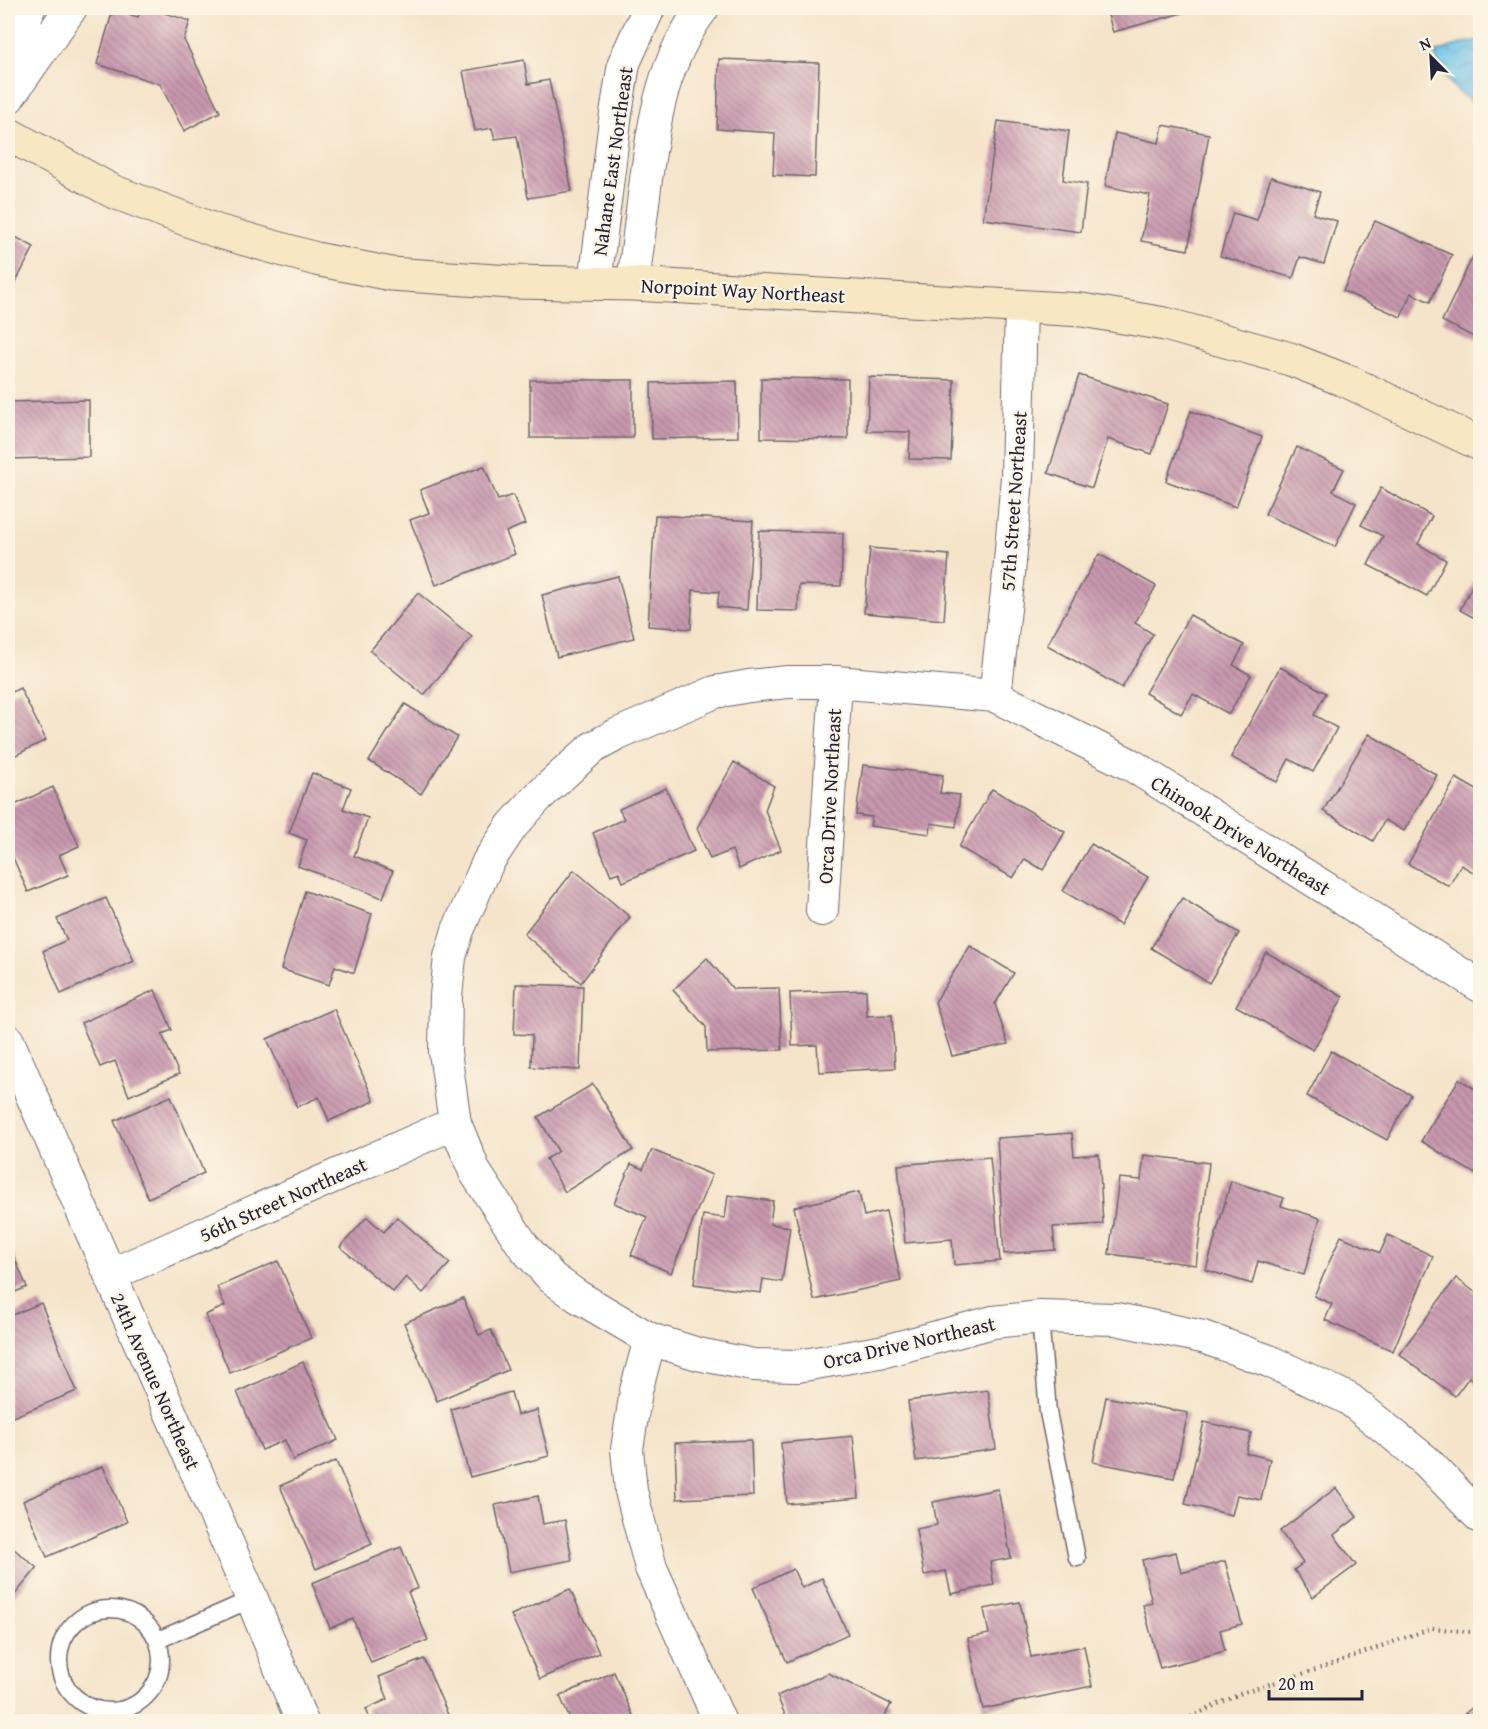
<svg xmlns="http://www.w3.org/2000/svg" width="1488" height="1729" viewBox="0 0 1488 1729" font-family="'Gentium Book Plus',serif">
<style>
.water{fill:url(#water-waves);stroke:#477292;stroke-width:1.5}
.building{fill:url(#building-back-hatch)}
.lines{fill:none;stroke-linecap:round;stroke-linejoin:round}
.lane-casing{stroke:#6c666d;stroke-width:19}
.street-casing{stroke:#6c666d;stroke-width:34}
.secondary-casing{stroke:#6c666d;stroke-width:35}
.path{stroke:#6c666d;stroke-width:4;stroke-dasharray:1.5 4.5;stroke-linecap:butt}
.lane{stroke:#fff;stroke-width:16}
.street{stroke:#fff;stroke-width:32}
.secondary{stroke:#f8e7c3;stroke-width:33}
.labels{text-anchor:middle;dominant-baseline:central;stroke-width:4.5;stroke-linejoin:round;paint-order:stroke}
.street-label{font-size:20px;fill:#22223b;stroke:#fcf5e5}
</style>
<defs>
<pattern id="water-waves" width="16" height="10" patternUnits="userSpaceOnUse" patternTransform="scale(1.5)"><rect width="16" height="10" fill="#6cc3e9"/><path d="M0 5q4-4 8 0t8 0" fill="none" stroke="#5da7c9"/></pattern>
<pattern id="building-back-hatch" width="6" height="6" patternUnits="userSpaceOnUse" patternTransform="scale(1.5)"><rect width="6" height="6" fill="#c898ae"/><path d="M-1 5l2 2M0 0l6 6M5-1l2 2" fill="none" stroke="#a27c8f"/></pattern>
</defs>
<rect width="100%" height="100%" fill="#fcf5e5"/>
<filter id="ink" filterUnits="userSpaceOnUse"><feTurbulence type="fractalNoise" baseFrequency=".0167" numOctaves="2"/><feDisplacementMap in="SourceGraphic" scale="12" xChannelSelector="R" yChannelSelector="G"/><feConvolveMatrix kernelMatrix="1 2 1 2 8 2 1 2 1" color-interpolation-filters="sRGB"/></filter>
<filter id="wash" filterUnits="userSpaceOnUse"><feTurbulence type="fractalNoise" baseFrequency=".008" numOctaves="4" result="noise"/><feDisplacementMap in="SourceGraphic" scale="24" xChannelSelector="R" yChannelSelector="G"/><feGaussianBlur stdDeviation="1.35" result="paint"/><feColorMatrix in="noise" values="0 0 0 0 0 0 0 0 0 0 0 0 0 0 0 0 0 1.4 0 .05"/><feComposite in="paint" operator="in"/></filter>
<g filter="url(#wash)">
<rect width="100%" height="100%" fill="#f5e4ca"/>
<path class="water" d="M1480 40V109C1456 90 1445 83 1434 53L1461 44Z"/>
<g id="blocks">
<g class="building">
<polygon points="141,8 149,8 190,21 184,40 220,112 184,131 160,84 97,64 113,10 138,17"/>
<polygon points="1106,8 1200,8 1113,32"/>
<polygon points="719,59 819,63 815,177 773,175 775,133 717,129"/>
<polygon points="524,60 528,84 549,80 572,191 528,198 517,136 495,139 492,128 475,131 463,71"/>
<polygon points="998,121 1069,131 1063,180 1087,184 1081,232 983,219"/>
<polygon points="1163,125 1209,134 1188,250 1141,241 1150,195 1105,186 1115,133 1159,143"/>
<polygon points="1271,177 1320,192 1313,214 1337,221 1324,264 1300,257 1293,278 1220,256 1233,213 1257,220"/>
<polygon points="1375,221 1452,255 1430,302 1411,293 1401,317 1343,291"/>
<polygon points="8,233 34,247 8,297"/>
<polygon points="1473,256 1480,259 1480,340 1442,321"/>
<polygon points="1079,375 1168,404 1152,454 1108,439 1092,488 1048,473"/>
<polygon points="869,377 954,380 951,460 909,459 910,432 867,431"/>
<polygon points="761,378 848,379 848,439 761,438"/>
<rect x="530" y="380" width="103" height="58"/>
<polygon points="737,381 738,437 652,439 651,383"/>
<polygon points="89,400 89,457 8,459 8,402"/>
<polygon points="1191,411 1262,437 1236,507 1166,481"/>
<polygon points="1297,447 1344,469 1333,491 1356,503 1335,547 1265,514"/>
<polygon points="484,466 498,500 513,495 525,524 506,532 515,554 436,585 410,520 429,513 420,490"/>
<polygon points="1381,488 1432,516 1418,544 1446,560 1427,596 1368,565 1383,536 1361,525"/>
<polygon points="655,515 753,521 747,610 717,607 719,592 693,590 691,629 648,626"/>
<polygon points="759,531 843,533 841,586 799,585 798,611 757,610"/>
<polygon points="870,548 949,555 944,620 864,613"/>
<polygon points="1099,554 1156,586 1135,623 1153,634 1122,688 1047,645"/>
<polygon points="1480,570 1480,621 1460,610"/>
<polygon points="618,576 634,638 557,657 542,595"/>
<polygon points="418,593 472,637 424,695 370,651"/>
<polygon points="1190,615 1244,645 1233,665 1251,675 1229,714 1193,694 1181,714 1145,693"/>
<polygon points="1280,667 1326,693 1314,715 1337,728 1313,772 1289,759 1277,782 1231,757"/>
<polygon points="20,688 46,740 8,759 8,694"/>
<polygon points="405,704 457,737 421,794 369,761"/>
<polygon points="1369,734 1437,775 1404,831 1385,820 1373,841 1323,811"/>
<polygon points="734,762 774,786 765,810 781,850 739,869 732,850 710,859 697,828"/>
<polygon points="863,765 943,775 940,793 960,795 956,827 931,823 930,834 870,826 872,817 856,815"/>
<polygon points="312,773 351,788 343,809 368,818 354,856 393,871 383,898 298,866 307,840 289,833"/>
<polygon points="1456,778 1480,792 1480,876 1461,865 1449,886 1408,864"/>
<polygon points="53,787 79,846 59,855 68,875 28,892 8,846 8,808"/>
<polygon points="666,788 694,851 623,882 619,872 611,875 593,833 624,819 619,809"/>
<polygon points="992,789 1065,832 1043,870 1025,859 1013,878 959,847"/>
<polygon points="1091,844 1148,877 1120,925 1063,891"/>
<polygon points="574,870 630,917 581,983 524,934"/>
<polygon points="305,891 372,914 354,973 335,966 329,985 281,969"/>
<polygon points="106,898 134,961 61,994 43,951 67,940 57,919"/>
<polygon points="1182,898 1239,933 1209,983 1151,948"/>
<polygon points="970,946 1014,973 995,1004 1008,1044 952,1056 935,1002"/>
<polygon points="1266,952 1343,997 1313,1050 1236,1006"/>
<polygon points="707,958 733,989 779,988 782,1050 707,1052 706,1027 673,990"/>
<polygon points="516,984 583,986 580,1070 531,1067 532,1035 514,1034"/>
<polygon points="155,990 172,1030 162,1034 179,1074 129,1096 115,1061 100,1067 81,1023"/>
<polygon points="866,990 867,1016 892,1015 895,1068 819,1072 817,1045 792,1046 790,993"/>
<polygon points="334,1009 374,1101 329,1121 319,1097 297,1107 267,1039"/>
<polygon points="1331,1051 1411,1095 1387,1140 1307,1096"/>
<polygon points="1459,1079 1480,1092 1480,1177 1421,1141"/>
<polygon points="593,1084 633,1150 565,1192 546,1159 558,1151 538,1117"/>
<polygon points="171,1096 204,1173 148,1198 114,1121"/>
<polygon points="1072,1133 1074,1156 1099,1154 1103,1224 1053,1227 1055,1250 1004,1254 997,1138"/>
<polygon points="652,1150 712,1175 671,1273 631,1255 647,1217 614,1203 631,1164 643,1169"/>
<polygon points="1144,1155 1209,1163 1196,1265 1109,1254 1119,1178 1141,1180"/>
<polygon points="990,1157 1000,1261 954,1265 952,1239 905,1243 898,1165"/>
<polygon points="1231,1181 1284,1198 1281,1206 1320,1218 1304,1275 1258,1261 1252,1284 1206,1270"/>
<polygon points="859,1192 864,1216 886,1211 901,1281 814,1300 794,1207"/>
<polygon points="728,1195 773,1201 770,1224 790,1227 782,1282 763,1279 761,1293 694,1284 703,1215 725,1218"/>
<polygon points="367,1217 384,1232 397,1217 450,1263 423,1293 406,1277 393,1292 340,1247"/>
<polygon points="1388,1235 1433,1256 1393,1351 1325,1320 1332,1304 1314,1296 1341,1236 1380,1253"/>
<polygon points="8,1243 27,1287 8,1295"/>
<polygon points="278,1261 311,1338 230,1373 205,1315 225,1306 217,1287"/>
<polygon points="1456,1278 1480,1296 1480,1386 1469,1377 1455,1396 1399,1354"/>
<polygon points="463,1298 479,1335 491,1330 508,1370 437,1401 404,1323"/>
<polygon points="41,1303 77,1391 8,1419 8,1317"/>
<polygon points="303,1362 338,1440 293,1460 285,1440 262,1450 237,1392"/>
<polygon points="988,1390 996,1449 916,1461 908,1401"/>
<polygon points="511,1392 517,1415 537,1410 549,1456 470,1477 451,1409"/>
<polygon points="1106,1397 1188,1413 1174,1478 1093,1462"/>
<polygon points="1204,1422 1251,1433 1246,1453 1270,1459 1261,1500 1237,1495 1232,1515 1185,1504"/>
<polygon points="853,1436 859,1498 787,1504 781,1443"/>
<polygon points="751,1440 753,1496 677,1499 675,1443"/>
<polygon points="336,1461 372,1544 316,1569 280,1486"/>
<polygon points="103,1466 127,1522 47,1557 23,1501"/>
<polygon points="1336,1488 1357,1517 1334,1535 1356,1565 1313,1597 1294,1570 1303,1563 1280,1531"/>
<polygon points="998,1489 1011,1558 990,1562 994,1585 951,1594 946,1571 924,1575 916,1529 937,1525 933,1502"/>
<polygon points="538,1496 543,1524 565,1520 572,1560 509,1572 495,1505"/>
<polygon points="8,1544 37,1568 8,1603"/>
<polygon points="401,1547 418,1588 408,1592 428,1640 371,1663 353,1619 330,1628 312,1583"/>
<polygon points="1176,1552 1181,1573 1225,1561 1242,1624 1220,1630 1225,1651 1160,1668 1143,1605 1152,1603 1142,1560"/>
<polygon points="793,1569 802,1588 822,1578 848,1634 787,1662 753,1588"/>
<polygon points="570,1589 599,1653 540,1679 511,1615"/>
<polygon points="1020,1602 1031,1657 1084,1646 1092,1686 983,1709 968,1638 989,1634 984,1609"/>
<polygon points="424,1659 451,1722 371,1722 366,1709 388,1699 379,1677"/>
<polygon points="614,1672 636,1722 571,1722 560,1696"/>
<polygon points="828,1673 891,1704 882,1722 788,1722 777,1696"/>
<polygon points="1480,1701 1480,1722 1455,1722"/>
</g>
</g>
</g>
<g filter="url(#ink)">
<use href="#blocks" fill-opacity="0" stroke="#6c666d" stroke-width="1.5"/>
<g class="lines">
<defs>
<g id="lane">
<polyline points="1040,1317 1048,1412 1077,1558"/>
<circle cx="110" cy="1660" r="51"/>
<polyline points="158,1640 252,1599"/>
</g>
<g id="street">
<polyline points="8,70 29,8"/>
<polyline points="8,98 71,8"/>
<polyline points="595,283 615,120 624,63 649,8"/>
<path d="M633 284C637 249 642 214 646 179 655 115 663 61 703 8"/>
<polyline points="995,696 1009,574 1017,477 1021,306"/>
<polyline points="822,910 836,682"/>
<polyline points="1480,986 1133,766 995,696 836,682 788,682 749,686 715,692 616,735 592,748 538,797 512,826 488,862 458,930 450,957 446,996 445,1052 455,1123 475,1172 524,1247 552,1278 577,1296 650,1339 698,1354 753,1365 798,1366 885,1351 993,1322 1040,1317 1116,1319 1203,1337 1269,1361 1349,1399 1426,1461 1480,1517"/>
<polyline points="8,1041 252,1599 302,1722"/>
<polyline points="110,1275 455,1123"/>
<polyline points="650,1339 636,1391 627,1449 631,1491 651,1568 720,1722"/>
</g>
<polyline id="secondary" points="8,134 112,191 217,231 316,259 391,274 510,282 633,284 1082,310 1165,324 1290,359 1349,382 1480,444"/>
</defs>
<use href="#lane" class="lane-casing"/>
<use href="#street" class="street-casing"/>
<use href="#secondary" class="secondary-casing"/>
<polyline class="path" points="1180,1722 1244,1692 1315,1670 1432,1628 1480,1633"/>
<use href="#lane" class="lane"/>
<use href="#street" class="street"/>
<use href="#secondary" class="secondary"/>
</g>
</g>
<g class="labels">
<g class="street-label">
<text transform="translate(612 161) rotate(-82)">Nahane East Northeast</text>
<text transform="translate(743 290) rotate(3)">Norpoint Way Northeast</text>
<text transform="translate(1013 501) rotate(-86)">57th Street Northeast</text>
<text transform="translate(829 796) rotate(-87)">Orca Drive Northeast</text>
<text transform="translate(1241 835) rotate(32)">Chinook Drive Northeast</text>
<text transform="translate(283 1199) rotate(-24)">56th Street Northeast</text>
<text transform="translate(909 1342) rotate(-13)">Orca Drive Northeast</text>
<text transform="translate(156 1381) rotate(66)">24th Avenue Northeast</text>
</g>
</g>
<rect width="1488" height="1729" fill="none" stroke="#fcf5e5" stroke-width="30"/>
<g transform="translate(1431 57) rotate(336)" stroke="#fcf5e5" stroke-width="4.5" paint-order="stroke">
<path d="M0-4.5L10 22L0 15L-10 22Z" fill="#22223b"/>
<text y="-9" font-size="16" font-weight="bold" text-anchor="middle" fill="#22223b">N</text>
</g>
<path d="M1269 1690v9h93v-9" fill="none" stroke="#22223b" stroke-width="3"/>
<text x="1278" y="1690" font-size="18" fill="#22223b" stroke="#fcf5e5" stroke-width="4.5" paint-order="stroke">20 m</text>
</svg>
